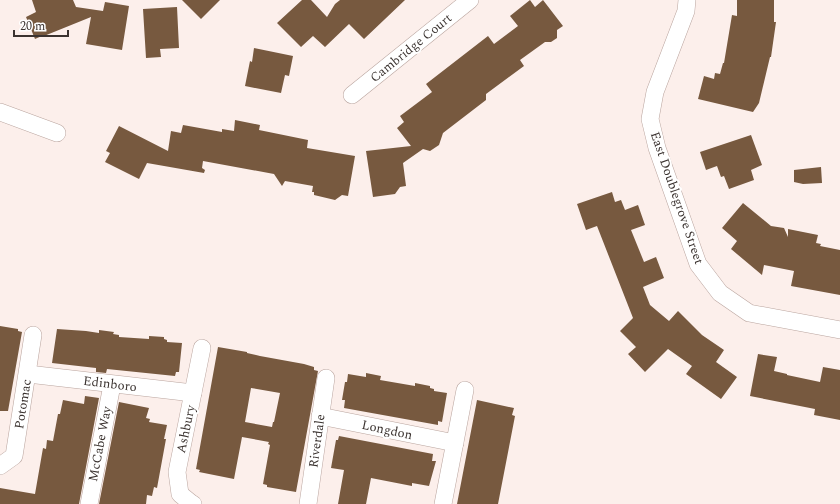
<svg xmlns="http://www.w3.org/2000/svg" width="840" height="504" viewBox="0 0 840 504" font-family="Spectral,serif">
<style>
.building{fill:#77593f;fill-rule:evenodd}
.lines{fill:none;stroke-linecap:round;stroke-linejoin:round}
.minor-casing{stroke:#baa59f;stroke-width:18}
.minor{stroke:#fff;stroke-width:17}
.labels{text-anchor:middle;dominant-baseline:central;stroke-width:4;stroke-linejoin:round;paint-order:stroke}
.street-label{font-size:13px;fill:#3b3330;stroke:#fff}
</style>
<rect width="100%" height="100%" fill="#fcefeb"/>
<g class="building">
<polygon points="32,0 73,0 76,7 103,11 105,2 129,6 122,50 86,44 91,17 44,36 44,35 35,39 26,17 36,12"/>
<polygon points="182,0 220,0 201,19"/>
<polygon points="302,0 311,0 327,17 335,4 340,0 405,0 364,39 349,24 325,47 313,36 301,47 277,23"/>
<polygon points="530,0 535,7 543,0 563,26 557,30 557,38 551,42 545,42 520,60 524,66 486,94 486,100 443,133 439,145 430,151 423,149 403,163 406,186 400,187 395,194 373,197 366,151 411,146 397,128 404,122 400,116 432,92 426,84 488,36 494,44 518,26 510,16"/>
<polygon points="737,0 774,0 774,22 776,22 771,57 770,57 759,103 753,112 698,99 704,76 714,79 715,73 720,74 723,63 724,63 732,15 737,16"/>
<polygon points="177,7 179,48 160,49 161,57 146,58 143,9"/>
<polygon points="254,48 293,56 289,76 285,75 281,93 245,86 250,61 252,62"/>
<polygon points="235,120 260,125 259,130 308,140 307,148 355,156 348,196 342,195 335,200 314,195 314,192 312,192 313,186 285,181 282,186 274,174 203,161 202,168 205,170 204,173 147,163 139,179 105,162 110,153 106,151 119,126 168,151 171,131 181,133 183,125 222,132 222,129 234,131"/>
<polygon points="751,135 762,165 751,170 754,180 729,189 724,176 721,177 717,166 706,170 700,152"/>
<polygon points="821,167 822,183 803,184 794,182 794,170"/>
<polygon points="612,192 615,202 621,200 625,210 638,205 645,225 631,230 644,262 656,257 664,278 643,287 650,305 669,321 678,311 702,335 724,350 716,362 737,377 721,399 686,374 692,366 668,349 645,372 628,354 636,347 620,331 633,318 597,226 586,230 577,204"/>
<polygon points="743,203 771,226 784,228 788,237 788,229 818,235 816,243 821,244 820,246 840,250 840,295 791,286 794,271 764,265 762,275 731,249 737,241 722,228"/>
<polygon points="0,326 18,329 18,331 22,332 8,411 0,411"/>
<polygon points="57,329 86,331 99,333 99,330 114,332 113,334 119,335 119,337 149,339 149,336 164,337 164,339 167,340 167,342 182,343 179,372 176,372 175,376 107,369 106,373 96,372 96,368 52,363"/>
<path d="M218 347 247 352V353L260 356 304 364 314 367V370L318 371 296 492 267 487V485L263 484 270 445 268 444 269 442 242 437 234 479 199 472 200 470 196 469ZM251 388 280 393 274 422H273L272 427 245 422Z"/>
<polygon points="758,354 777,357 774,371 787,374 787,375 820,382 823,367 840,370 840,420 814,415 815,409 750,396"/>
<polygon points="366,373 381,376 380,380 415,386 415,383 430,386 430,388 434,389 434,391 447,393 442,422 438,421 438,425 344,408 345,400 342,400 345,382 347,382 348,374 366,377"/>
<polygon points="85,396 99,398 79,504 0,504 0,488 35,494 43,448 46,449 47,440 53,441 58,414 60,414 63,400 84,404"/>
<polygon points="477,400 514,408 512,415 515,416 498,504 457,504"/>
<polygon points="119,402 149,408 146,418 150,419 149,422 167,425 164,439 166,439 157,488 154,487 152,496 147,495 146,504 99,504"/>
<polygon points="339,436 433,454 432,461 436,461 429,486 412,483 412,486 371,478 366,504 338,504 344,470 331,468 336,440 338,440"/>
</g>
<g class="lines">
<defs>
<g id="minor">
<polyline points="687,0 686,11 655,92 650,119 657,148 698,264 720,293 749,313 840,330"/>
<polyline points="352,95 470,0"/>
<polyline points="0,112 57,133"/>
<polyline points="28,374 193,393"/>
<polyline points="320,416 455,443"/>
<polyline points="0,466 14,456 33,335"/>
<polyline points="89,504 112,385"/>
<polyline points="193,504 191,503 180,494 177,472 202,348"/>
<polyline points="308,504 326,378"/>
<polyline points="443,504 465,390"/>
</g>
</defs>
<use href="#minor" class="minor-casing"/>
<use href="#minor" class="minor"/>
</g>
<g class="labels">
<g class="street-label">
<text transform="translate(411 48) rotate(-39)">Cambridge Court</text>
<text transform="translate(677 198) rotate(71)">East Doublegrove Street</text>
<text transform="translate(110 384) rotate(7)">Edinboro</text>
<text transform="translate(23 404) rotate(-81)">Potomac</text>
<text transform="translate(186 429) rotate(-78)">Ashbury</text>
<text transform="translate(387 430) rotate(12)">Longdon</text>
<text transform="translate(317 441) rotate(-82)">Riverdale</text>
<text transform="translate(100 444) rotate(-79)">McCabe Way</text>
</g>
</g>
<path d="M14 30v6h54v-6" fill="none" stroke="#3b3330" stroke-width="2"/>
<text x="20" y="30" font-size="12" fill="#3b3330" stroke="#ffffff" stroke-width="3" paint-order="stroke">20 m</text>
</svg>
